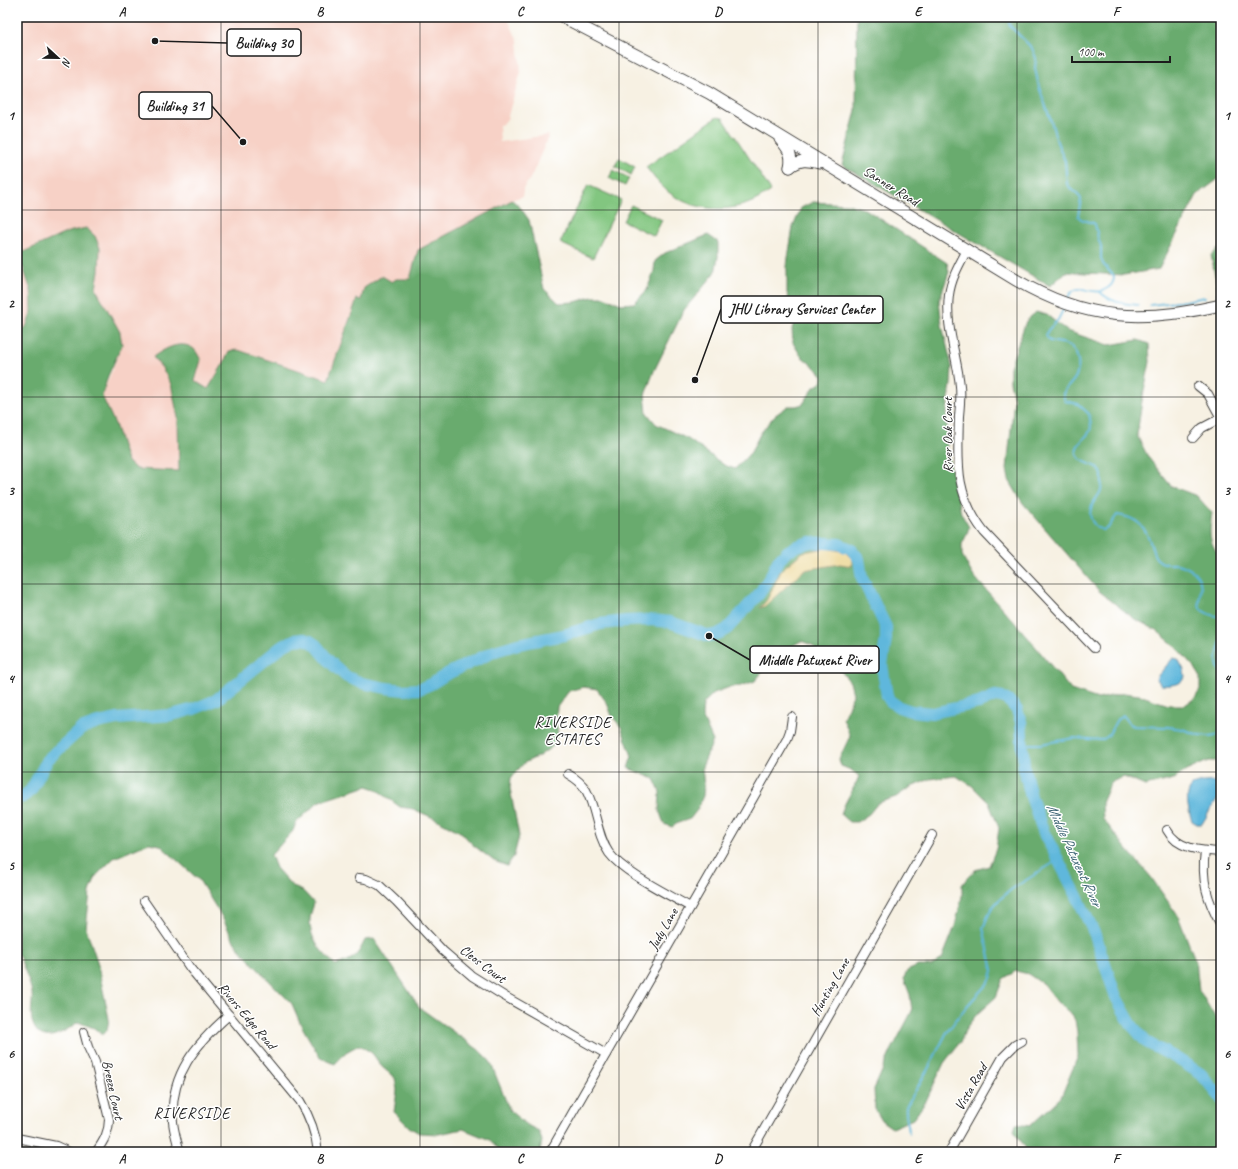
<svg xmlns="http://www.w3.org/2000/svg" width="1238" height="1169" viewBox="0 0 1238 1169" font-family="Caveat,sans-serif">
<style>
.built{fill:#f7d1c6}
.green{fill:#82c680;stroke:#4f714e}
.forest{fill:#69ab6e;stroke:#426445}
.sand{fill:#eeda9e;stroke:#857b5d}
.water{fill:#5fb7dc;stroke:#3e6a7c}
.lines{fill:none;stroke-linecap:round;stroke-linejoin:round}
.stream{stroke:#5fb7dc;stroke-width:2}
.river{stroke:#5fb7dc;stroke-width:12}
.street-casing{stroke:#3d3c3a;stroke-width:10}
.secondary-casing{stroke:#3d3c3a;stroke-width:13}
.street{stroke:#fff;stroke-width:8}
.secondary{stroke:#fff;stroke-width:11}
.grid{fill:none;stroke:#1c1c1c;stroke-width:1;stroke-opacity:0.55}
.labels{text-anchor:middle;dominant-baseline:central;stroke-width:3;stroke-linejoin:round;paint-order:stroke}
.street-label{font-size:14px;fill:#1c1c1c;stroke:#fff}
.neighbourhood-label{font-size:15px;letter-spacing:1px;fill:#1c1c1c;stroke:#fff}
.water-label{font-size:15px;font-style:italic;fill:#3a6272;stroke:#fff}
.leader{fill:none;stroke:#1c1c1c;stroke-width:1.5}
.callout-dot{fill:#1c1c1c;stroke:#fff;stroke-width:1.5}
.callout{fill:#fff;stroke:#1c1c1c;stroke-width:1.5}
.callout-label{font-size:15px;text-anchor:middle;font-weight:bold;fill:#1c1c1c}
.neatline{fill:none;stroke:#1c1c1c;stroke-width:1.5}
.grid-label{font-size:13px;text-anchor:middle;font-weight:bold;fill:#1c1c1c}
</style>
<rect width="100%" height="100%" fill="#fff"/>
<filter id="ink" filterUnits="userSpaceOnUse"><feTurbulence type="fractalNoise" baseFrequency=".025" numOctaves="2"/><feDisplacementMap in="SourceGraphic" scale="8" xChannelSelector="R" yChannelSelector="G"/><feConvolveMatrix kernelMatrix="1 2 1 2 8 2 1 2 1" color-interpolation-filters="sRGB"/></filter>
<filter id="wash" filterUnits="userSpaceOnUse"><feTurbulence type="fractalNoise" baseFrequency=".012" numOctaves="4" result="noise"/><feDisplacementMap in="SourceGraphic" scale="16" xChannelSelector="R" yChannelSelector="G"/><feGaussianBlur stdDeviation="0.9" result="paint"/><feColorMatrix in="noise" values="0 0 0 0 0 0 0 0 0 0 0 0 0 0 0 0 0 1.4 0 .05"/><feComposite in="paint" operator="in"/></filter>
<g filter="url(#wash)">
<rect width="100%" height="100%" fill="#f7f1e3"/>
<polygon class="built" points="17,17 507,17 518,41 521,72 507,119 503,124 499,125 500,142 549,135 531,177 523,189 523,196 511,200 410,279 396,279 361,300 357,299 328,380 296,370 214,395 178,418 179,471 136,470 127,461 102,396 122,345 96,289 18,259 31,291 32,312 26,327 17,334"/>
<g class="green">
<path d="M717 117 723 118 771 191C763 196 756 201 747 204 720 213 688 209 666 190 658 183 652 175 646 167Z"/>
<polygon points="619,158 635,167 631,175 615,166"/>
<polygon points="613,170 629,178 625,186 609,178"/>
<polygon points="588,185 621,200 593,258 560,243"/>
<polygon points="631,205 662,220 654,236 623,221"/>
</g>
<g class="forest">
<polygon points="857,17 1221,17 1221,177 1197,195 1159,269 1124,275 1066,272 1050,286 842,165 856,110"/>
<path d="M512 200 520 207 529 220 544 289 559 303 575 302 592 297H604L621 304 634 303 647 290 654 271 655 261 665 253 708 235 718 242V257L715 273 684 310 654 371 645 395 647 413 656 424 688 439 724 465 735 469 751 452 760 434 774 416 788 406H796L803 404 814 387 822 382 823 376 819 371 801 356 793 343 792 329 795 319 787 293V264L793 227 801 208 813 202 848 204 867 210 947 263 949 272 939 301 942 325 952 367 951 384 947 412V449L961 513 969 527 967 534 962 544V555L972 574 1031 641 1071 690 1098 699 1124 693 1139 695 1169 705H1185L1195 698 1200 690V676L1195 668 1174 645 1156 630 1133 618 1099 591 1022 502 1009 480 1007 469 1014 399 1010 382V367L1026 321 1036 312 1047 315 1067 331 1109 345 1138 340 1149 344 1150 362 1142 401 1137 435 1148 457 1171 486 1197 496 1212 513C1209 534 1208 541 1221 558V761H1208L1186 771 1174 779 1145 786 1124 777 1111 782 1102 803 1103 819 1125 847 1151 877 1178 916 1196 962 1199 990 1221 1027V1152H1027C1025 1144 1017 1138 1014 1130L1016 1124 1030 1126 1061 1097 1078 1056 1077 1032 1075 1020 1069 1012 1058 1003 1043 984 1028 974 1016 971 1003 979 996 997 977 1014 966 1028 961 1041 944 1063 925 1103 913 1119 892 1128 882 1121 875 1109 874 1089 891 1051 912 1011 910 995 904 979 907 971 918 966H932L942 959 955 926 962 896V885L967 878 975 870 989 866 996 849 999 828 989 803 971 785 956 776 930 779 909 788 896 797 878 803 869 814 857 822H849L841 815C844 801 854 790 859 776L851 770 841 766 839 759 850 736 843 718 850 703 853 694 850 682 841 671 826 660 812 645 801 641 792 646 765 669 755 681 741 686 730 687 714 693 703 704 702 716 713 741 702 767 704 786 703 796 697 810 690 819 678 823 672 827 664 824 659 810 660 792 654 779 628 768 632 756 621 727 612 716 607 703 597 689 583 687 569 691 557 707 556 721 558 734 553 746 539 756 524 763 511 778 510 788 519 836 514 856 507 866 494 861 473 845 462 833 438 820 413 809 400 807 376 789 367 786 318 802 296 823 293 831 271 855 276 868 293 887 303 891 314 903C313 908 310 914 310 919 309 939 322 953 336 965 354 959 357 957 365 940L374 939 420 1008 479 1050 490 1061 510 1111 527 1125 539 1131 542 1141 540 1152H501L490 1140 463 1129 439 1134 419 1133 409 1127 394 1112 397 1090 395 1078 382 1067 372 1053 359 1045 346 1052 335 1064 327 1061 319 1056 301 1025 292 1004 251 962 235 943 222 917 199 880 160 845 149 843 114 858 96 876 90 892 86 928 97 961 109 1019 107 1030 103 1035 94 1028 78 1022C64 1033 39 1048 32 1021 30 1012 33 1002 32 993 31 986 21 959 17 953V334L26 327 32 311 31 291 23 267 18 259 21 253 68 232 86 228 95 236 100 248 99 271 96 289 120 332 122 345 108 376 102 396 115 424 127 461 136 469 179 471 178 418 171 384 162 368 153 357C164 349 181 339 194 349 197 352 199 357 201 360L195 381 208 389 225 361 229 351 238 350 328 380 357 299 361 300 364 288 382 276 392 282 396 279H410L418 250Z"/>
<polygon points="1221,247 1221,299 1220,300 1211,255"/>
</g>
<polygon class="sand" points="827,548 845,552 852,559 852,566 840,564 804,570 765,606 760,608 767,600 782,569 803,552"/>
<g class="water">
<path d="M1173 658 1178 659 1184 670 1185 677C1181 685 1169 686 1161 685L1156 678Z"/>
<path d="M1221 781V797L1215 802 1202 824H1197L1192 821C1188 809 1182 788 1198 783 1205 781 1214 782 1221 781Z"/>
</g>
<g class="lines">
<g class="stream">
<path d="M1008 17 1010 26 1032 48 1036 58 1035 68 1039 87 1051 121 1057 142 1065 161 1067 184 1071 189 1077 193 1081 199 1078 216C1084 224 1089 219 1095 224L1098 238 1101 246V258L1103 264 1114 276C1114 281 1113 284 1109 287 1095 298 1086 285 1075 290 1070 292 1069 296 1067 300"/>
<path d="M1100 292C1110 302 1124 304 1138 305"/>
<polyline points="1217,294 1221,293"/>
<polyline points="1150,305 1185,301 1205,297"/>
<path d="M1065 306 1058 320 1048 330 1046 336 1050 341C1056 343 1063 342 1068 345 1078 349 1081 367 1076 376 1073 383 1066 387 1063 394L1065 401 1078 404 1089 414C1093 431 1091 431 1080 443 1078 445 1077 446 1077 448 1073 467 1103 460 1102 478 1102 481 1102 486 1101 490 1100 494 1097 497 1095 500 1087 512 1089 525 1103 530L1108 528 1117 515C1136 517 1146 526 1151 545 1153 550 1153 555 1157 559 1163 565 1170 564 1177 564 1184 565 1195 571 1198 577 1209 596 1182 610 1221 617"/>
<path d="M1221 641C1218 650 1214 665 1221 672"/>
<polyline points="1023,744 1041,744 1074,738 1102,740 1108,736 1116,721 1123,715 1130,724 1134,726 1168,727 1182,729 1199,735 1210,736 1221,734"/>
<path d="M909 1134C909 1125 905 1116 906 1107L928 1069 947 1032 966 1007 987 984 991 978 993 970 983 928 991 909 1000 899 1012 889 1058 860"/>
</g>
<polyline class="river" points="17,798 23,797 31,790 48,759 81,729 98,723 117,719 172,715 194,709 216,700 281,647 294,640 304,639 310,641 316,645 330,662 347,677 362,683 386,688 404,690 419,689 431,684 447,674 495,651 518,644 564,635 600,624 626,621 651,620 670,622 709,636 718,634 727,629 759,594 770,577 778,561 788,551 797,546 810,542 839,544 851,549 859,559 862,578 886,627 886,639 882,665 887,696 890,701 899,707 911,711 932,713 979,703 995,696 1002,697 1010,702 1017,710 1021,722 1024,768 1031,797 1044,833 1076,894 1095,935 1116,997 1131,1024 1146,1042 1176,1058 1201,1074 1221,1098"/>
</g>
</g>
<g filter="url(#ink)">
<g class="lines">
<defs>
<g id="street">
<path d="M967 250C959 265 951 279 949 295 945 326 957 355 960 386 961 396 960 406 959 416 958 463 954 493 984 532L1094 648"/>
<polyline points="1198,386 1208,394 1221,418"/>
<polyline points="1193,438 1202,428 1221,418"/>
<path d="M568 774C575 778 582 783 586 790 597 810 596 834 609 853 624 873 668 894 690 907"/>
<path d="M1167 830C1177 849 1201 851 1221 852"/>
<path d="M1205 851C1201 880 1207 900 1221 925"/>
<polyline points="359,878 366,879 379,885 396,901 443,951 472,976 504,996 606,1054"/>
<path d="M144 901 190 968 300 1101C310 1117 316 1134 318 1152"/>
<path d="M84 1032 88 1047 95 1062 109 1119C109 1132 104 1141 96 1152"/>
<polyline points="17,1138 56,1146 69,1152"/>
<path d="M180 1152C177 1142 174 1132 173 1122 169 1075 196 1044 229 1015"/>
<polyline points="550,1152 787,739 790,731 792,717"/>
<polyline points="751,1152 932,835"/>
<polyline points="949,1152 1003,1057 1015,1045 1022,1041"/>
</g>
<g id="secondary">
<path d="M563 17 709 93 1016 280C1086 321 1143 323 1221 305"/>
<path d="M780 139C788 148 793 155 790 167"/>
<path d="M790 167C800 159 807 160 819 163"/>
</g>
</defs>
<use href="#street" class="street-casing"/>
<use href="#secondary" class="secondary-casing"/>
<use href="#street" class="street"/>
<use href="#secondary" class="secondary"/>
</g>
</g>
<path class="grid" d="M221 17V1152M420 17V1152M619 17V1152M818 17V1152M1017 17V1152M17 210H1221M17 397H1221M17 584H1221M17 772H1221M17 960H1221"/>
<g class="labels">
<g class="street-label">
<text transform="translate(891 186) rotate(32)">Sanner Road</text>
<text transform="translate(947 435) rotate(-90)">River Oak Court</text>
<text transform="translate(663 929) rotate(-60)">Judy Lane</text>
<text transform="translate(483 964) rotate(37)">Cleos Court</text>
<text transform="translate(830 987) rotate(-60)">Hunting Lane</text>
<text transform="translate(247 1016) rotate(50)">Rivers Edge Road</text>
<text transform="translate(971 1087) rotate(-60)">Vista Road</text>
<text transform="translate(113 1090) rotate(78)">Breeze Court</text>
</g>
<g class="neighbourhood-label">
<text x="573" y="722">RIVERSIDE<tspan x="573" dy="17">ESTATES</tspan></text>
<text x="192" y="1113">RIVERSIDE</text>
</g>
<g class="water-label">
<text transform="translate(1074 855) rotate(65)">Middle Patuxent River</text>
</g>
</g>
<path class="leader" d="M155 41L227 43M243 142L212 106M695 380L721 309M709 636L750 660"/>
<g class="callout-dot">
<circle cx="155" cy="41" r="4"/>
<circle cx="243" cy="142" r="4"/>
<circle cx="695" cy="380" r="4"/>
<circle cx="709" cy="636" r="4"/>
</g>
<g class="callout">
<rect x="227" y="29" width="74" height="27" rx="4"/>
<rect x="139" y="92" width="73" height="27" rx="4"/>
<rect x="721" y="296" width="162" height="27" rx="4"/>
<rect x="750" y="646" width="129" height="27" rx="4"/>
</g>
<g class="callout-label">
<text x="264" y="48">Building 30</text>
<text x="175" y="111">Building 31</text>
<text x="802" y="314">JHU Library Services Center</text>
<text x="815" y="665">Middle Patuxent River</text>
</g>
<rect width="1238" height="1169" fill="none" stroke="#fff" stroke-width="44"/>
<g transform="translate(58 58) rotate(112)" stroke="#ffffff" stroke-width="3" paint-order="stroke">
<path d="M0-3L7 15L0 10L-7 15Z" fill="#1c1c1c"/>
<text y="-6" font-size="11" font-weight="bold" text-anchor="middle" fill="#1c1c1c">N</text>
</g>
<path d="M1072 56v6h98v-6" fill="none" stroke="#1c1c1c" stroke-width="2"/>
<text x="1078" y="56" font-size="12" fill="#1c1c1c" stroke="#ffffff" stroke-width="3" paint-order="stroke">100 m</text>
<rect x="22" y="22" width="1194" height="1125" class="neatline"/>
<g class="grid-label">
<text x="122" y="16">A</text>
<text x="320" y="16">B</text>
<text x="520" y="16">C</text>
<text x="718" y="16">D</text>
<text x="918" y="16">E</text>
<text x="1116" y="16">F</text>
<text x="11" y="120">1</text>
<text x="1227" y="120">1</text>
<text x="11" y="308">2</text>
<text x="1227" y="308">2</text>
<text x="11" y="495">3</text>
<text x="1227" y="495">3</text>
<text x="11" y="683">4</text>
<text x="1227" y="683">4</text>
<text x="11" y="870">5</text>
<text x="1227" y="870">5</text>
<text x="11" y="1058">6</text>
<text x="1227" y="1058">6</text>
<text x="122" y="1163">A</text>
<text x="320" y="1163">B</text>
<text x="520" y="1163">C</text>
<text x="718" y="1163">D</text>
<text x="918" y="1163">E</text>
<text x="1116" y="1163">F</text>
</g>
</svg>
